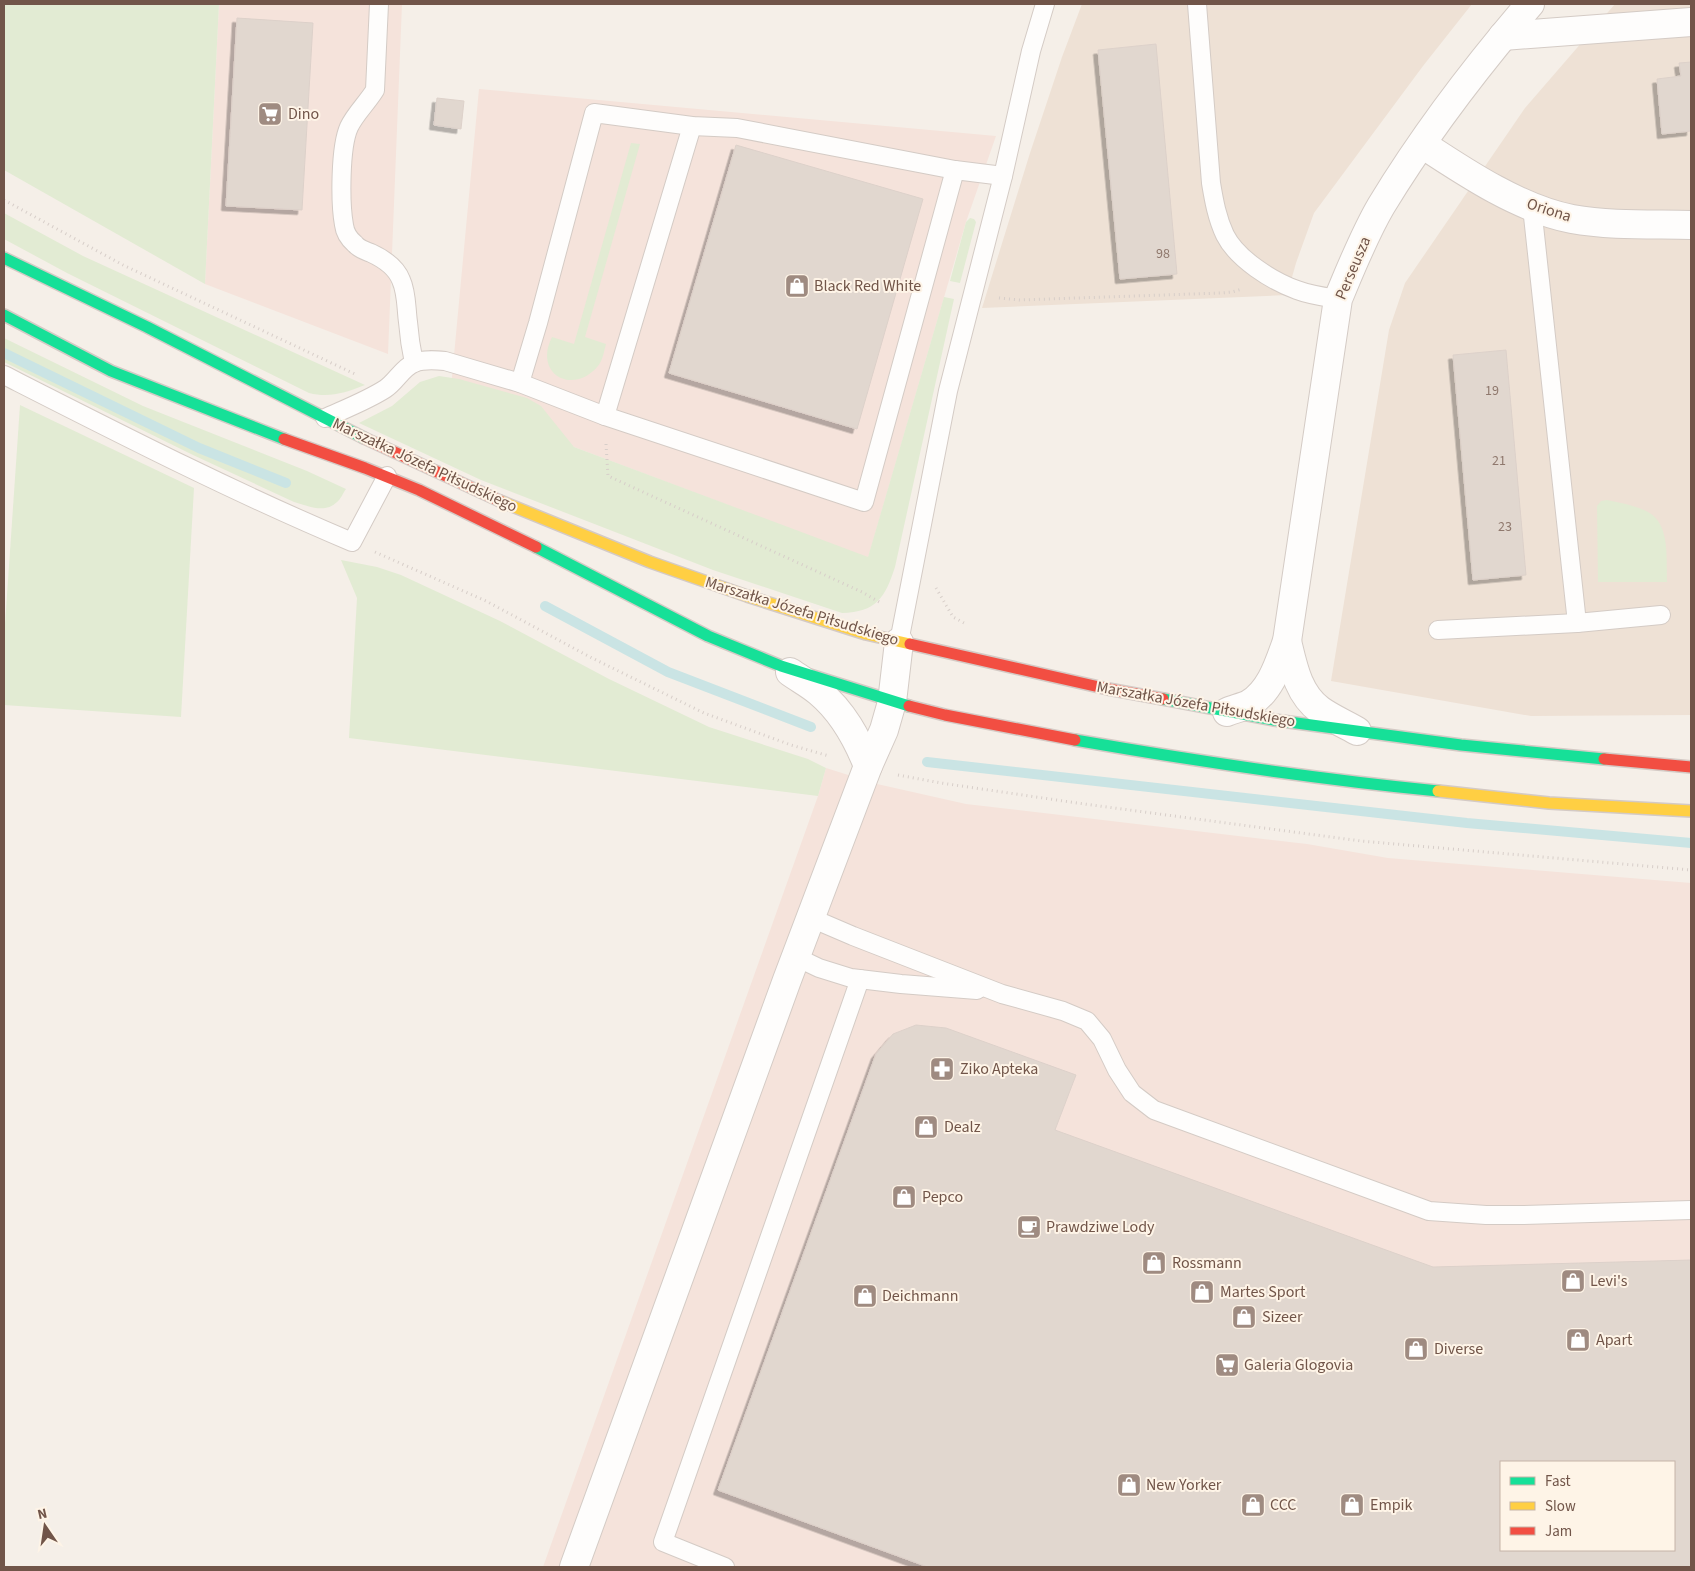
<svg xmlns="http://www.w3.org/2000/svg" width="1695" height="1571" viewBox="0 0 1695 1571" font-family="'Source Sans 3',sans-serif">
<style>
.residential{fill:#eee1d5}
.commercial{fill:#f5e3db;fill-rule:evenodd}
.green{fill:#e2ebd3}
.lines{fill:none;stroke-linecap:round;stroke-linejoin:round}
.stream{stroke:#cae4e4;stroke-width:10}
.building{fill:#e1d7cf;stroke:#ddd1ca;fill-rule:evenodd;filter:url(#shadow)}
.lane-casing{stroke:#d4cbc5;stroke-width:20}
.street-casing{stroke:#d4cbc5;stroke-width:30}
.fast-casing{stroke:#d4cac5;stroke-width:14}
.slow-casing{stroke:#d4cac5;stroke-width:14}
.jam-casing{stroke:#d4cac5;stroke-width:14}
.path{stroke:#d7cec9;stroke-width:3;stroke-dasharray:1 4;stroke-linecap:butt}
.lane{stroke:#fefdfc;stroke-width:18}
.street{stroke:#fefdfc;stroke-width:28}
.fast{stroke:#16e098;stroke-width:11}
.slow{stroke:#ffcf43;stroke-width:11}
.jam{stroke:#f24e42;stroke-width:11}
.labels{text-anchor:middle;dominant-baseline:central;stroke-width:4;stroke-linejoin:round;paint-order:stroke}
.number-label{font-size:14px;fill:#8f786d}
.poi-label{font-size:16px;fill:#715549;stroke:#fef4e7;text-anchor:start}
.street-label{font-size:16px;fill:#715549;stroke:#fef4e7}
</style>
<defs>
<filter id="shadow"><feDropShadow dx="-4.5" dy="4.5" stdDeviation="0" flood-color="#0004"/></filter>
</defs>
<rect width="100%" height="100%" fill="#f5efe8"/>
<g class="residential">
<polygon points="1082,4 1472,4 1423,66 1314,213 1296,263 1287,295 982,308 1030,153 1062,57"/>
<polygon points="1615,4 1691,4 1691,715 1531,716 1331,681 1389,330 1405,283 1525,108"/>
</g>
<g class="commercial">
<polygon points="219,4 402,4 388,354 205,284"/>
<polygon points="479,89 996,136 966,222 868,558 574,447 450,398"/>
<path d="M826 768 877 784 966 804 1307 844 1388 858 1691 883V1567H543L818 796ZM1501 1462H1674V1550H1501Z"/>
</g>
<g class="green">
<polygon points="4,4 219,4 205,284 4,170"/>
<path d="M631 143 640 144 585 337 606 344C604 351 603 360 598 366 573 396 533 374 552 337L574 344Z"/>
<path d="M4 213 83 256 365 385C345 393 329 398 309 393L67 273 4 239Z"/>
<polygon points="970,218 974,219 976,222 960,283 950,281 966,222"/>
<path d="M944 297 954 299 895 567C885 598 876 612 842 613L713 570 481 480 359 423 392 406 420 382 439 376 459 379 527 398 541 406 574 447 868 557Z"/>
<path d="M4 338 143 406 307 471 346 489C343 493 341 499 337 502 325 514 308 506 294 502L193 455 4 362Z"/>
<polygon points="20,405 194,488 181,717 4,705 4,639"/>
<path d="M1607 500C1620 503 1634 505 1646 511 1671 522 1666 559 1667 582H1598L1597 506 1601 501Z"/>
<polygon points="341,560 377,567 401,575 500,621 609,679 709,727 808,759 826,768 818,796 349,738 357,598"/>
</g>
<g class="lines">
<g class="stream">
<polyline points="4,353 199,448 286,483"/>
<polyline points="545,606 668,672 811,727"/>
<polyline points="927,762 1467,823 1691,843"/>
</g>
</g>
<g class="building">
<polygon points="237,18 313,23 302,210 226,206"/>
<polygon points="1156,44 1177,274 1120,279 1098,50"/>
<polygon points="1691,62 1691,131 1662,134 1657,79 1681,76 1679,63"/>
<polygon points="437,98 464,101 461,129 434,125"/>
<polygon points="736,145 923,199 857,429 669,373"/>
<polygon points="1506,350 1526,575 1473,580 1453,355"/>
<path d="M916 1025 946 1028 1076 1075 1055 1130 1433 1267 1691 1260V1567H928L718 1490 876 1054 893 1034ZM1501 1462H1674V1550H1501Z"/>
</g>
<g class="lines">
<defs>
<g id="lane">
<path d="M379 4 375 90C367 103 355 114 349 127 340 147 340 203 344 225 345 233 349 239 355 244 359 249 366 251 371 253 384 259 396 267 401 280 407 293 406 308 408 322 409 335 411 349 414 363"/>
<path d="M1197 4 1211 183C1214 201 1217 218 1225 235 1237 259 1272 281 1297 290 1310 295 1325 297 1338 299"/>
<polyline points="692,126 605,416 864,502 955,170 1003,176"/>
<polyline points="1532,207 1577,623"/>
<path d="M4 375C118 433 233 492 352 542L387 476"/>
<polyline points="520,383 538,323 594,113 692,126 737,128 955,170"/>
<path d="M325 418C345 409 366 401 385 389 396 382 402 368 414 363 423 359 435 360 445 361L520 383 605 416"/>
<polyline points="1438,630 1577,623 1661,615"/>
<polyline points="899,642 948,391 1003,176 1031,51 1045,4"/>
<polyline points="811,918 853,936 1002,994 1063,1011 1087,1021 1102,1039 1117,1070 1132,1093 1154,1110 1429,1211 1486,1215 1523,1215 1691,1210"/>
<polyline points="796,957 819,968 851,978 901,984 977,990"/>
<polyline points="725,1567 663,1542 860,979"/>
</g>
<g id="street">
<polyline points="1503,36 1691,22"/>
<path d="M1422 144C1466 173 1520 209 1572 219 1611 226 1652 224 1691 225"/>
<path d="M1287 641C1293 666 1298 694 1320 710 1331 718 1345 724 1357 731"/>
<path d="M790 672C800 679 811 685 819 692 843 712 857 738 868 766"/>
<path d="M1227 712C1234 709 1243 707 1249 704 1271 691 1279 663 1287 641L1338 299C1351 268 1364 235 1381 206 1424 135 1476 67 1530 4"/>
<polyline points="574,1567 787,980 868,766 884,730 892,702 899,642"/>
</g>
<g id="fast">
<polyline points="4,258 147,327 364,438"/>
<polyline points="4,315 111,371 284,439"/>
<polyline points="536,547 708,636 781,666 909,706"/>
<polyline points="1163,699 1274,720 1461,745 1604,759"/>
<path d="M1075 740C1195 761 1316 779 1438 791"/>
</g>
<g id="slow">
<polyline points="500,501 650,562 747,596 866,634 910,644"/>
<polyline points="1438,791 1549,803 1691,811"/>
</g>
<g id="jam">
<polyline points="364,438 500,501"/>
<polyline points="284,439 365,468 419,490 536,547"/>
<polyline points="910,644 1108,689 1163,699"/>
<polyline points="909,706 945,715 1075,740"/>
<polyline points="1604,759 1691,767"/>
</g>
</defs>
<use href="#lane" class="lane-casing"/>
<use href="#street" class="street-casing"/>
<use href="#fast" class="fast-casing"/>
<use href="#slow" class="slow-casing"/>
<use href="#jam" class="jam-casing"/>
<g class="path">
<polyline points="4,200 123,265 357,375"/>
<polyline points="999,298 1020,300 1221,293 1232,292 1242,289"/>
<polyline points="606,444 608,476 862,592 881,603"/>
<polyline points="375,552 486,601 592,658 704,713 791,745 829,756"/>
<polyline points="936,588 953,617 964,623"/>
<polyline points="898,775 941,783 1077,803 1361,841 1691,870"/>
</g>
<use href="#lane" class="lane"/>
<use href="#street" class="street"/>
<use href="#fast" class="fast"/>
<use href="#slow" class="slow"/>
<use href="#jam" class="jam"/>
</g>
<defs>
<symbol id="supermarket-square" viewBox="-11 -11 22 22"><rect x="-9" y="-9" width="18" height="18" rx="4" fill="#9f8b81" stroke="#fef4e7"/><path d="M-6-5.5h2.5l.6 2H6L4.5 2H-2.5L-4.4-4H-6ZM-1.5 3.2a1.3 1.3 0 1 0 .1 0ZM3 3.2a1.3 1.3 0 1 0 .1 0Z" fill="#fff"/></symbol>
<symbol id="shop-square" viewBox="-11 -11 22 22"><rect x="-9" y="-9" width="18" height="18" rx="4" fill="#9f8b81" stroke="#fef4e7"/><path d="M-5-2.5h2.3a2.7 3.5 0 0 1 5.4 0H5L5.5 6h-11ZM-1.5-2.5h3a1.5 2.3 0 0 0-3 0Z" fill="#fff"/></symbol>
<symbol id="pharmacy-square" viewBox="-11 -11 22 22"><rect x="-9" y="-9" width="18" height="18" rx="4" fill="#9f8b81" stroke="#fef4e7"/><path d="M-2-6h4v4h4v4h-4v4h-4v-4h-4v-4h4Z" fill="#fff"/></symbol>
<symbol id="cafe-square" viewBox="-11 -11 22 22"><rect x="-9" y="-9" width="18" height="18" rx="4" fill="#9f8b81" stroke="#fef4e7"/><path d="M-5.5-4.5H6V0H3Q3 3.5 0 3.5H-2.5Q-5.5 3.5-5.5 0ZM3-3.2v2h1.7v-2ZM-6 4.5H4V6H-6Z" fill="#fff"/></symbol>
</defs>
<g fill-rule="evenodd">
<use href="#supermarket-square" x="256" y="100" width="28" height="28"/>
<use href="#shop-square" x="783" y="272" width="28" height="28"/>
<use href="#pharmacy-square" x="928" y="1055" width="28" height="28"/>
<use href="#shop-square" x="912" y="1113" width="28" height="28"/>
<use href="#shop-square" x="890" y="1183" width="28" height="28"/>
<use href="#cafe-square" x="1015" y="1213" width="28" height="28"/>
<use href="#shop-square" x="1140" y="1249" width="28" height="28"/>
<use href="#shop-square" x="1559" y="1267" width="28" height="28"/>
<use href="#shop-square" x="1188" y="1278" width="28" height="28"/>
<use href="#shop-square" x="851" y="1282" width="28" height="28"/>
<use href="#shop-square" x="1230" y="1303" width="28" height="28"/>
<use href="#shop-square" x="1564" y="1326" width="28" height="28"/>
<use href="#shop-square" x="1402" y="1335" width="28" height="28"/>
<use href="#supermarket-square" x="1213" y="1351" width="28" height="28"/>
<use href="#shop-square" x="1115" y="1471" width="28" height="28"/>
<use href="#shop-square" x="1239" y="1491" width="28" height="28"/>
<use href="#shop-square" x="1338" y="1491" width="28" height="28"/>
</g>
<g class="labels">
<g class="number-label">
<text x="1163" y="254">98</text>
<text x="1492" y="391">19</text>
<text x="1499" y="461">21</text>
<text x="1505" y="527">23</text>
</g>
<g class="poi-label">
<text x="288" y="114">Dino</text>
<text x="814" y="286">Black Red White</text>
<text x="960" y="1069">Ziko Apteka</text>
<text x="944" y="1127">Dealz</text>
<text x="922" y="1197">Pepco</text>
<text x="1046" y="1227">Prawdziwe Lody</text>
<text x="1172" y="1263">Rossmann</text>
<text x="1590" y="1281">Levi's</text>
<text x="1220" y="1292">Martes Sport</text>
<text x="882" y="1296">Deichmann</text>
<text x="1262" y="1317">Sizeer</text>
<text x="1596" y="1340">Apart</text>
<text x="1434" y="1349">Diverse</text>
<text x="1244" y="1365">Galeria Glogovia</text>
<text x="1146" y="1485">New Yorker</text>
<text x="1270" y="1505">CCC</text>
<text x="1370" y="1505">Empik</text>
</g>
<g class="street-label">
<text transform="translate(1549 210) rotate(18)">Oriona</text>
<text transform="translate(1353 268) rotate(-67)">Perseusza</text>
<text transform="translate(425 465) rotate(25)">Marszałka Józefa Piłsudskiego</text>
<text transform="translate(802 611) rotate(17)">Marszałka Józefa Piłsudskiego</text>
<text transform="translate(1196 704) rotate(10)">Marszałka Józefa Piłsudskiego</text>
</g>
</g>
<rect width="1695" height="1571" fill="none" stroke="#715549" stroke-width="10"/>
<rect x="1500" y="1461" width="175" height="90" fill="#fef4e7" stroke="#c6b4a8"/>
<rect x="1510" y="1477" width="25" height="8" fill="#16e098" stroke="#c6b4a8"/>
<text x="1545" y="1486" font-size="15" fill="#715549">Fast</text>
<rect x="1510" y="1502" width="25" height="8" fill="#ffcf43" stroke="#c6b4a8"/>
<text x="1545" y="1511" font-size="15" fill="#715549">Slow</text>
<rect x="1510" y="1527" width="25" height="8" fill="#f24e42" stroke="#c6b4a8"/>
<text x="1545" y="1536" font-size="15" fill="#715549">Jam</text>
<g transform="translate(45 1526) rotate(347)" stroke="#fef4e7" stroke-width="4" paint-order="stroke">
<path d="M0-4L9 19L0 12L-9 19Z" fill="#715549"/>
<text y="-8" font-size="14" font-weight="bold" text-anchor="middle" fill="#715549">N</text>
</g>
</svg>
